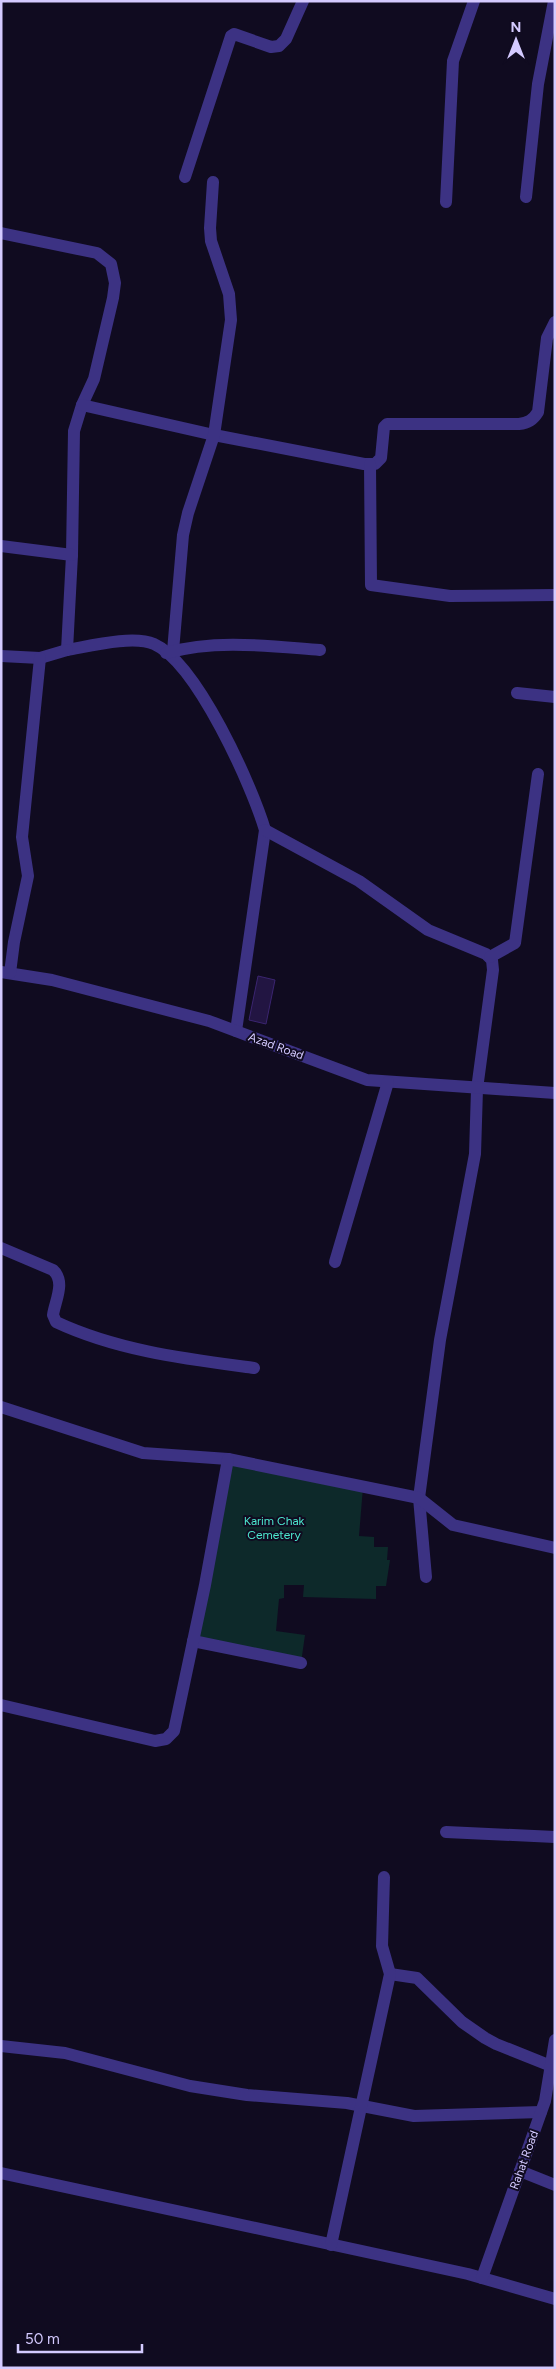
<svg xmlns="http://www.w3.org/2000/svg" width="556" height="2369" viewBox="0 0 556 2369" font-family="Figtree,sans-serif">
<style>
.green{fill:#0d292a}
.building{fill:#221542;stroke:#3b2570}
.lines{fill:none;stroke-linecap:round;stroke-linejoin:round}
.minor{stroke:#3c3283;stroke-width:12}
.labels{text-anchor:middle;dominant-baseline:central;stroke-width:4;stroke-linejoin:round;paint-order:stroke}
.street-label{font-size:12px;fill:#d4caff;stroke:#100b20}
.park-label{font-size:12px;fill:#4ce8cf;stroke:#100b20}
</style>
<rect width="100%" height="100%" fill="#100b20"/>
<polygon class="green" points="228,1459 363,1487 359,1536 374,1537 374,1547 388,1547 387,1560 390,1560 386,1586 376,1586 376,1599 303,1597 304,1585 284,1585 284,1598 279,1599 276,1631 305,1635 301,1663 193,1641"/>
<polygon class="building" points="258,976 275,980 266,1024 249,1020"/>
<g class="lines">
<g class="minor">
<polyline points="185,177 231,36 234,34 271,47 279,46 286,39 303,1"/>
<polyline points="526,197 538,84 554,1"/>
<polyline points="446,202 453,61 474,1"/>
<path d="M1 233 97 253 111 264 115 283 113 298 94 379 82 405 74 431 72 555 67 650C90 646 133 635 154 644 197 663 252 786 265 830L236 1031"/>
<path d="M82 405 214 435 364 464H375L381 458 384 427 387 424H519C528 423 533 420 538 412L547 338 555 322"/>
<polyline points="370,464 371,585 450,596 555,595"/>
<polyline points="1,546 72,555"/>
<polyline points="173,651 183,535 188,513 214,435 231,320 229,294 211,241 210,228 213,182"/>
<path d="M166 653C216 639 268 646 320 650"/>
<polyline points="1,656 40,658 67,650"/>
<polyline points="517,693 555,697"/>
<polyline points="265,830 359,881 428,930 486,954 492,960 493,970 477,1089 475,1154 440,1340 419,1498 426,1577"/>
<polyline points="490,957 515,943 538,774"/>
<polyline points="1,972 52,980 209,1021 367,1080 555,1093"/>
<polyline points="10,973 14,942 28,876 22,837 40,658"/>
<path d="M1 1248 53 1270C66 1282 55 1301 53 1315L56 1322C118 1351 187 1359 254 1368"/>
<polyline points="335,1262 388,1082"/>
<polyline points="1,1407 143,1453 228,1459 419,1498 453,1525 555,1548"/>
<polyline points="193,1641 301,1663"/>
<polyline points="1,1705 155,1741 166,1739 174,1731 205,1585 228,1459"/>
<polyline points="446,1832 555,1837"/>
<polyline points="390,1974 417,1978 462,2022 485,2038 496,2044 551,2066"/>
<polyline points="1,2046 65,2053 190,2086 247,2095 347,2103 414,2116 541,2112"/>
<polyline points="520,2171 555,2185"/>
<polyline points="1,2173 468,2274 555,2299"/>
<polyline points="331,2245 390,1974 382,1946 384,1877"/>
<polyline points="482,2278 545,2101 555,2040"/>
</g>
</g>
<g class="labels">
<g class="street-label">
<text transform="translate(276 1046) rotate(20)">Azad Road</text>
<text transform="translate(524 2160) rotate(-70)">Rahat Road</text>
</g>
<g class="park-label">
<text x="274" y="1521">Karim Chak<tspan x="274" dy="14">Cemetery</tspan></text>
</g>
</g>
<rect width="556" height="2369" fill="none" stroke="#d4caff" stroke-width="5"/>
<g transform="translate(516 40)" stroke="#100b20" stroke-width="4" paint-order="stroke">
<path d="M0-4L9 19L0 12L-9 19Z" fill="#d4caff"/>
<text y="-8" font-size="14" font-weight="bold" text-anchor="middle" fill="#d4caff">N</text>
</g>
<path d="M18 2344v8h124v-8" fill="none" stroke="#d4caff" stroke-width="2.5"/>
<text x="25" y="2344" font-size="15" fill="#d4caff" stroke="#100b20" stroke-width="4" paint-order="stroke">50 m</text>
</svg>
